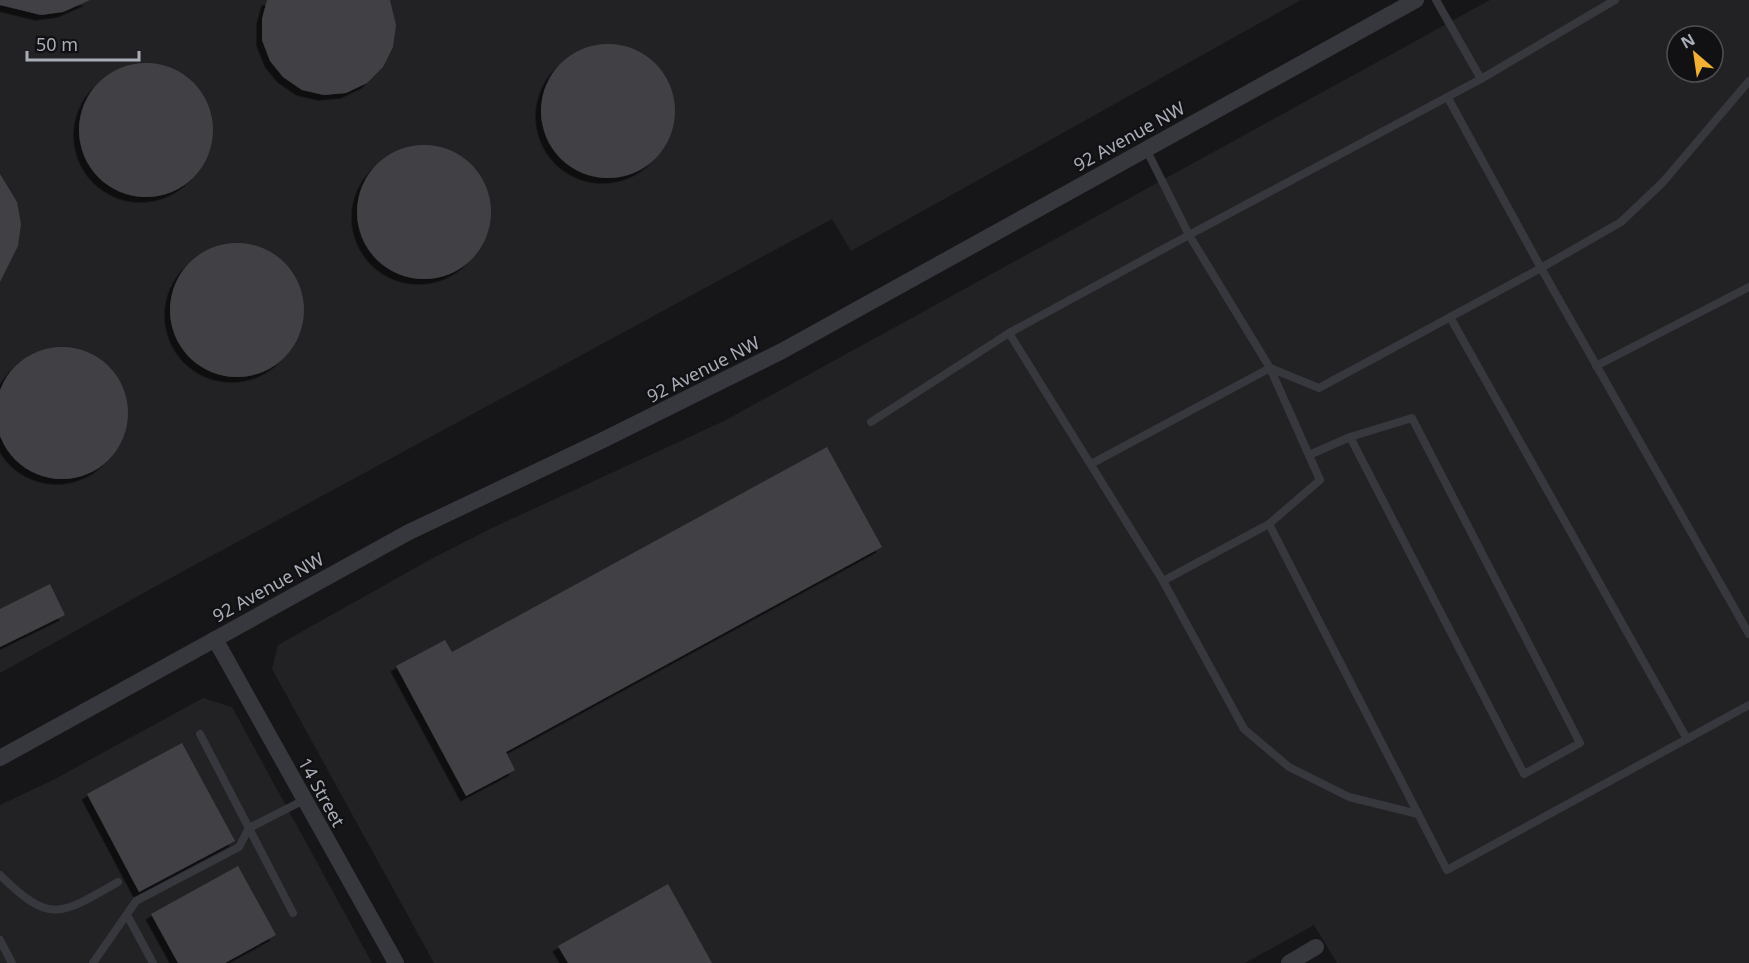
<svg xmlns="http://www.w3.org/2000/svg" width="1749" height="963" viewBox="0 0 1749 963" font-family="'Noto Sans',sans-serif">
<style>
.built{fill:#222225;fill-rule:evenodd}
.building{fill:#404145;filter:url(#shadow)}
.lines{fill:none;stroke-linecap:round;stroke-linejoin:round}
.lane{stroke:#37383d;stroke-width:8}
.street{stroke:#37383d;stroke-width:16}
.labels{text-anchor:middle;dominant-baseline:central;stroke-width:4.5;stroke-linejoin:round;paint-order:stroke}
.street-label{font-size:18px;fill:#a8adb8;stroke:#111113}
</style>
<defs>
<filter id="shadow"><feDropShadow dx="-5.5" dy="5.5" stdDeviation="0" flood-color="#0009"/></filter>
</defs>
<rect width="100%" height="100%" fill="#161618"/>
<g class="built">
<polygon points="0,0 1301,0 851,251 832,219 147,591 0,673"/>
<path d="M1490 0H1749V963H1337L1314 925 1245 963H434L272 669 278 645 431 559 492 528 726 420ZM1677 36H1713V72H1677Z"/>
<polygon points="203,698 232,707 372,963 0,963 0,805 51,781"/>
</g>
<g class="building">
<polygon points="0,0 90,0 63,12 41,15 0,5"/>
<polygon points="267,0 390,0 396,25 393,47 383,67 367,83 346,93 324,95 302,90 283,77 270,61 262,40 262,19"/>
<circle cx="608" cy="111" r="67"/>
<circle cx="146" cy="130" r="67"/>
<circle cx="424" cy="212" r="67"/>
<polygon points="0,174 17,202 21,224 18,246 0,282"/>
<circle cx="237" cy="310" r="67"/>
<circle cx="62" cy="413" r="66"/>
<polygon points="827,447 882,547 506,752 515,770 466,796 396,666 445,640 452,652"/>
<polygon points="50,584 65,615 0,647 0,609"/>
<polygon points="182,743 235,841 139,892 87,794"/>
<polygon points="238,866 276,935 225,963 178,963 151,914"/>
<polygon points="668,884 712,963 568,963 558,946"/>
</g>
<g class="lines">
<g class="lane">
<polyline points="1481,79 1615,0"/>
<polyline points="1448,98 1541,268 1621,222 1663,182 1749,81"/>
<polyline points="1146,149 1189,235 1009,333 1163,581 1269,524 1320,480 1270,368 1189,235 1481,79 1436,0"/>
<polyline points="1450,317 1687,739"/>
<polyline points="1596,366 1749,287"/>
<polyline points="871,422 1009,333"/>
<polyline points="1309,455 1350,437 1524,774 1580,743 1412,418 1350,437"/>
<polyline points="1091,464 1270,368 1319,388 1541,268 1749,634"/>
<polyline points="1269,524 1447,870 1749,705"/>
<polyline points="1163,581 1244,729 1289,767 1349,797 1418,814"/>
<polyline points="200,734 293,913"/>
<path d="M0 875C51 925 60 915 118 882"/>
<polyline points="127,915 153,963"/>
<polyline points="0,940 12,963"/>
<polyline points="93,963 136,901 239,847 249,828 304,800"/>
</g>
<g class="street">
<polyline points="215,639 396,963"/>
<polyline points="0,758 409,532 603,440 782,351 1416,0"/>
<polyline points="1289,963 1316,947"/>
</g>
</g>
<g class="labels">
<g class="street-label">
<text transform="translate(1129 136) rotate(-29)">92 Avenue NW</text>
<text transform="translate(703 369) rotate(-27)">92 Avenue NW</text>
<text transform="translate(268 587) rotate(-29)">92 Avenue NW</text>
<text transform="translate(322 792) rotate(61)">14 Street</text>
</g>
</g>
<g transform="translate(1695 54) rotate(331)"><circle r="28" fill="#111113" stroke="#4d4f55" stroke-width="1.5"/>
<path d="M0-4.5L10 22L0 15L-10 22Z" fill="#f2b134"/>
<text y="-9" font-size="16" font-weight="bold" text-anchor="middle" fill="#a8adb8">N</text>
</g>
<path d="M27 51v9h112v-9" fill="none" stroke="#a8adb8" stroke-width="3"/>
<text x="36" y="51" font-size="18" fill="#a8adb8" stroke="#111113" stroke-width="4.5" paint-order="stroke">50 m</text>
</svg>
